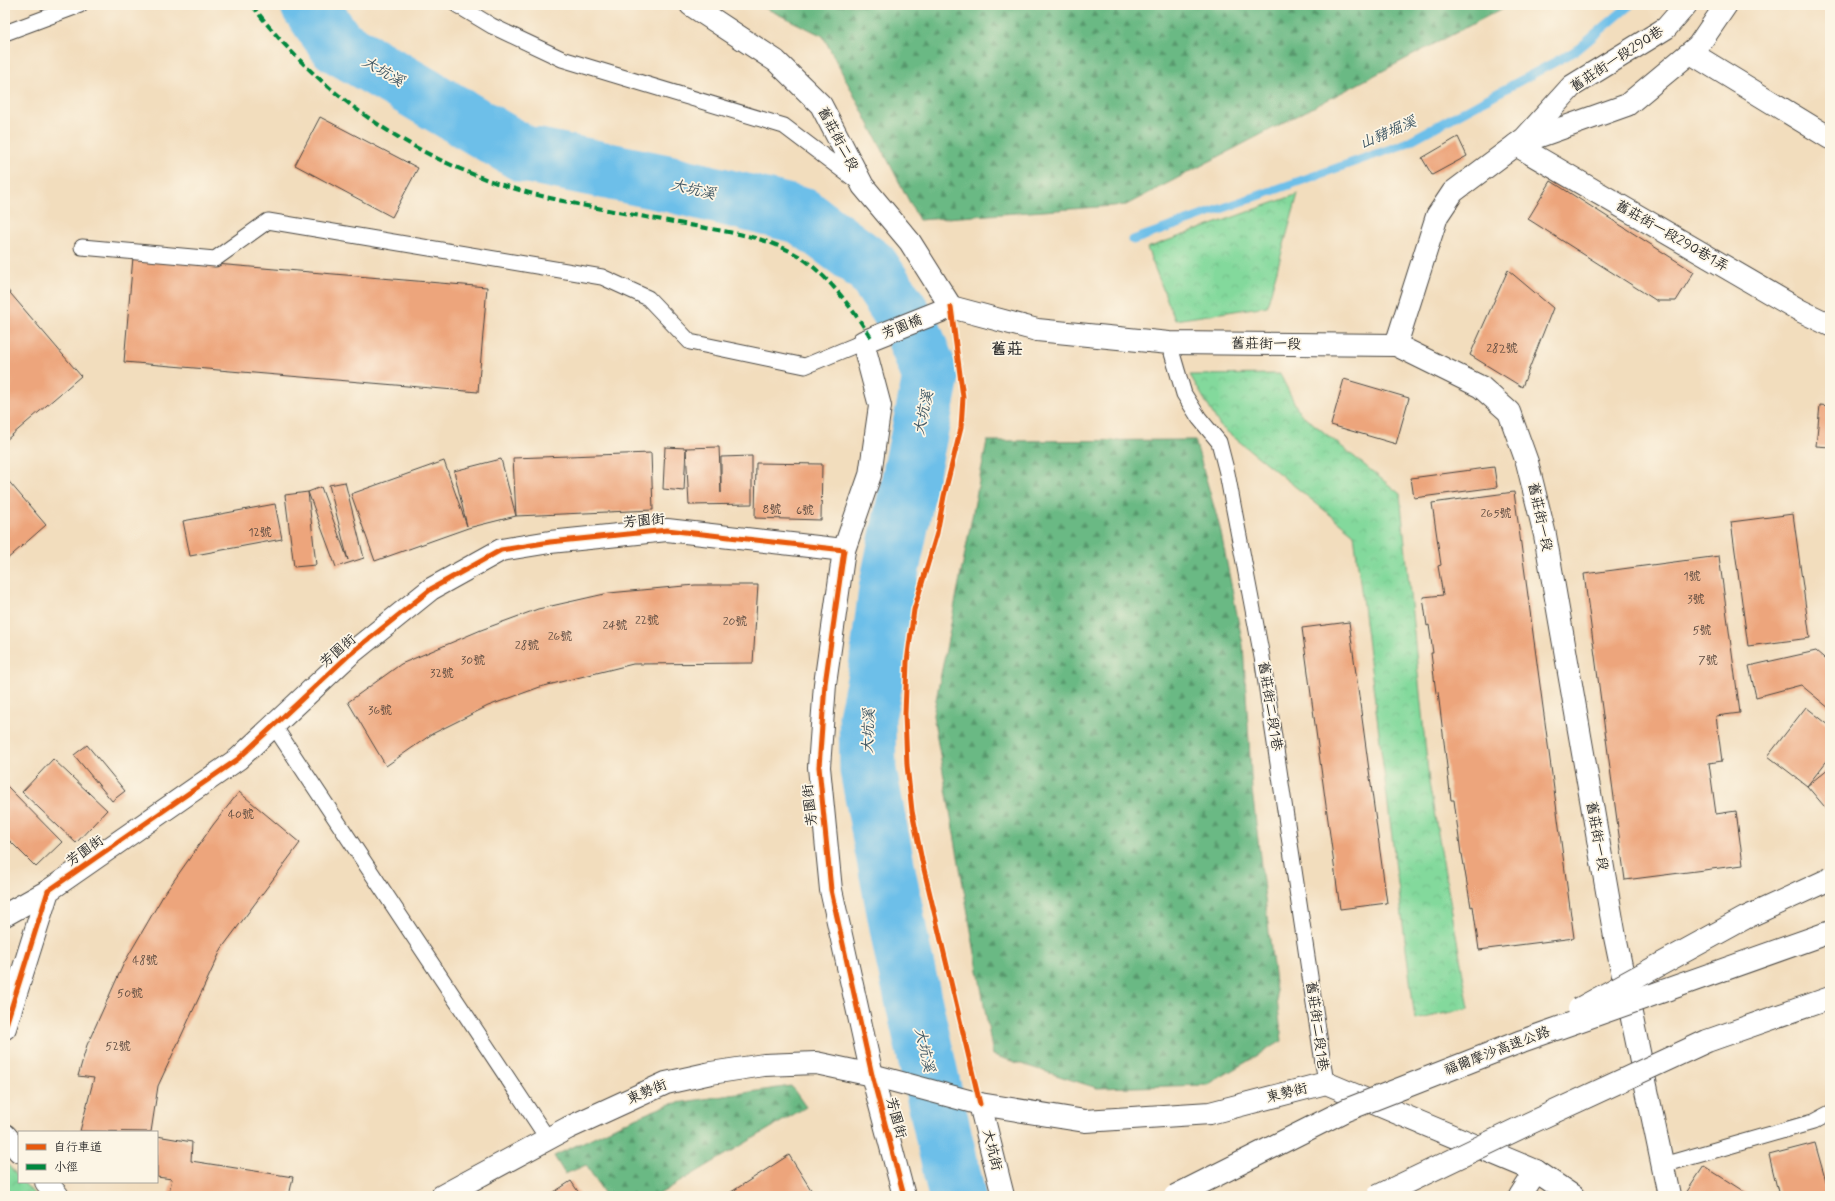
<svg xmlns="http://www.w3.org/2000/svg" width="1835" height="1201" viewBox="0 0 1835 1201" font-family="Mynerve,'LXGW WenKai TC',sans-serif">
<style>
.forest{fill:url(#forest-firs);stroke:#4a7258}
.park{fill:url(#park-crowns);stroke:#578264}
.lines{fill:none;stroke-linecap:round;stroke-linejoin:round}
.stream{stroke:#6dbfe9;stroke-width:9}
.river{stroke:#6dbfe9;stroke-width:57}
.building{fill:#eda57b}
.service-casing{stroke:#494641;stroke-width:17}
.minor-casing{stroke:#494641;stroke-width:24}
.service{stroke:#fff;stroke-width:15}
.minor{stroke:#fff;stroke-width:22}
.motorway-bridge-casing{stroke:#494641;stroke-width:24;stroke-linecap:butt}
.motorway-bridge{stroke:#fff;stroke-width:22}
.quiet{stroke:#00873e;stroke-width:4;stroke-dasharray:8 4;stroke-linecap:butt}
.cycleway-casing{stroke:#fcf5e5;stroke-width:8}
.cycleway{stroke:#e8590c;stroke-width:5}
.labels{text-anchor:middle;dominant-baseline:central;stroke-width:3.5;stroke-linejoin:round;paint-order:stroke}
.number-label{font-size:12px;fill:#5c4a3f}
.street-label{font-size:14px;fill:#2b2b2b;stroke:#fcf5e5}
.water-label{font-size:15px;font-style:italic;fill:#3f5764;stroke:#fcf5e5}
.quarter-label{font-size:16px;font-weight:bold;fill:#2b2b2b;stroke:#fcf5e5}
</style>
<defs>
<pattern id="forest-firs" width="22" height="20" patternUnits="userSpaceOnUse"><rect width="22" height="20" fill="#6ab984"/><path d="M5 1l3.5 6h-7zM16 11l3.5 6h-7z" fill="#57976c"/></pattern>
<pattern id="park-crowns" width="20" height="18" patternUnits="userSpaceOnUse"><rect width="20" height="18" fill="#83d99c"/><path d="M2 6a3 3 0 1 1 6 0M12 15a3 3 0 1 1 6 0" fill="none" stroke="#71ba87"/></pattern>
</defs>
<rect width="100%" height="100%" fill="#fcf5e5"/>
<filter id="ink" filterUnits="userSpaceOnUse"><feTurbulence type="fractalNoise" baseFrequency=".025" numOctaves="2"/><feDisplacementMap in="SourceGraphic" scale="8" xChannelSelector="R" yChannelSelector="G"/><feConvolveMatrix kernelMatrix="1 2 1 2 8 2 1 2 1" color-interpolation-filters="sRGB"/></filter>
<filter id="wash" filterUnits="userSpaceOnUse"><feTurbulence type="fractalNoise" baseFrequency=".012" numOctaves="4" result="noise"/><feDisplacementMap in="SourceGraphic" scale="16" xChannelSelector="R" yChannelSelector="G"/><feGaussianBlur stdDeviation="0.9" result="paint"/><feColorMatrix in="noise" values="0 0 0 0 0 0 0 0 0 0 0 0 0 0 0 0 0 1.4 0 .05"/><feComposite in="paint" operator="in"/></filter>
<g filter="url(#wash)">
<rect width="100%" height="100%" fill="#f2ddbd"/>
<g class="forest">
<polygon points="759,5 1509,5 1126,205 919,220 823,36"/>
<polygon points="1195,440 1220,528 1243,645 1252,790 1282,1041 1207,1085 1097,1088 993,1055 933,715 987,441"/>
<polygon points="791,1086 806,1107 656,1196 606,1196 586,1165 565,1174 554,1156 621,1124 670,1104"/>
</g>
<g class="park">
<polygon points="1298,194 1267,306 1175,320 1147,248"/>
<polygon points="1280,374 1299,412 1400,494 1429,783 1469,1008 1415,1020 1354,534 1220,426 1190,375"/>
<polygon points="5,1162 19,1177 19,1182 23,1182 36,1196 5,1196"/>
</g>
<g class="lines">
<polyline class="stream" points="1133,240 1402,145 1577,50 1630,5"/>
<polyline class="river" points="309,5 337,45 524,154 667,183 802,216 871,267 911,327 931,377 887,589 876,675 867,717 868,770 903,954 957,1196"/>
</g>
<g id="blocks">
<g class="building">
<polygon points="320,117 418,168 392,217 295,165"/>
<polygon points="1458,137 1467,156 1432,175 1422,158"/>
<polygon points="1551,181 1694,272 1676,301 1657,301 1528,219"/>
<polygon points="133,257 487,287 478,392 124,362"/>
<polygon points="1508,270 1553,308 1522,387 1470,355"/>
<polygon points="5,287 81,376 5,441"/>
<polygon points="1344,379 1409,398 1396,444 1331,425"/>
<polygon points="1820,405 1830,406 1830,447 1816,446"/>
<polygon points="665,447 686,448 684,491 663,489"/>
<polygon points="719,447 721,493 721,457 752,456 752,504 689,505 686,448"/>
<polygon points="651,453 653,510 516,516 513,458"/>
<polygon points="501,459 516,516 468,528 375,561 351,494 444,461 467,526 454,471"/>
<polygon points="756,463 822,464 821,520 755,518"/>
<polygon points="1494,467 1497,487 1414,498 1411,478"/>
<polygon points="5,477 46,525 5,561"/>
<polygon points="345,482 364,558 336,567 308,492 316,565 294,567 285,495 308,492 321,487 348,560 329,485"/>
<polygon points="1514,492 1574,938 1479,950 1473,906 1471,907 1462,854 1461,854 1454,800 1451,800 1438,692 1436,693 1431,653 1433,653 1429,625 1427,626 1423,597 1443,595 1438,566 1441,565 1432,503"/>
<polygon points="275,504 282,539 190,556 183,521"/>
<polygon points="1793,514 1810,638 1748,646 1731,522"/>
<polygon points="1719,556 1740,713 1716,716 1722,761 1709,763 1716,814 1736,811 1743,865 1625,880 1584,574"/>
<polygon points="695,585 758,585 753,663 633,664 540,687 488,706 432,734 386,766 348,702 401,664 481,630 538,609 609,593"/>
<polygon points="1349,622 1387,903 1340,909 1302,628"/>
<polygon points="1816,651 1830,663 1830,709 1801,685 1756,697 1749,666"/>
<polygon points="1806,707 1830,726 1830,757 1807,786 1830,767 1830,813 1807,786 1768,756"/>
<polygon points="87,745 125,791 112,801 74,755"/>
<polygon points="53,759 107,810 76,843 22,792"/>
<polygon points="7,786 62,842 36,867 5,836 5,788"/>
<polygon points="239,792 300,843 222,948 158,1086 151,1132 80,1131 94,1078 78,1076 87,1045 124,963 163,896 213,825"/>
<polygon points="157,1136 192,1142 191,1161 293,1177 289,1196 168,1196 172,1179 157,1177"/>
<polygon points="1815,1143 1830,1196 1779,1196 1769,1155"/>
<polygon points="789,1155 815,1196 725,1196"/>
<polygon points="1704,1166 1751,1196 1684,1196"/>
<polygon points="571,1181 581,1196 548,1196"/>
</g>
</g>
</g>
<g filter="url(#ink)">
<use href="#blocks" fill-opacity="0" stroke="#494641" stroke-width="1"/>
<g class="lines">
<defs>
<g id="service">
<polyline points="457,5 492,26 562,59 784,126 858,182"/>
<polyline points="5,33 80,5"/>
<polyline points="82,247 215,259 268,221 602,277 648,298 690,342 805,366 863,342"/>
<polyline points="1169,343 1184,394 1199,418 1219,442 1227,473 1262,657 1326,1083"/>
<polyline points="274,726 548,1139"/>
<polyline points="1663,1165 1813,1122 1830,1113"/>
</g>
<g id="minor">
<polyline points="691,5 776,61 821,105 863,186 910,242 951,307"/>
<polyline points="1691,53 1830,138"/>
<polyline points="1523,142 1627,105 1698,46 1726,5"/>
<polyline points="1516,145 1801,311 1830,325"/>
<polyline points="951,307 1037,330 1169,343 1396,345 1481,387 1509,412 1527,462 1545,535 1615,937 1669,1196"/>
<polyline points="1396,345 1437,216 1453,192 1525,138 1572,86 1666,28 1686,5"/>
<polyline points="844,550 870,475 880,406 863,342 951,307"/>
<polyline points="5,915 48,891"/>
<polyline points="5,1028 48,891 238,759 349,655 431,589 501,550 550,542 667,530 844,550 825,684 819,767 831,890 872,1075 904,1196"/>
<polyline points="980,1104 1003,1196"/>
<polyline points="5,1135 19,1151"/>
<polyline points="46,1182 58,1196"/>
<polyline points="442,1196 568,1128 666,1083 711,1073 764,1065 816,1063 872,1075 980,1104 1085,1121 1210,1113 1326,1083 1536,1171 1573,1196"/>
<polyline points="1520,1196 1536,1171"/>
</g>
</defs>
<use href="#service" class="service-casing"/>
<use href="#minor" class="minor-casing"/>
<use href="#service" class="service"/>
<use href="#minor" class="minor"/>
<defs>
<g id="motorway-bridge">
<polyline points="1579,1009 1745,918 1830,879"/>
<polyline points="1175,1196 1346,1110 1522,1041 1830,932"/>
<polyline points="1378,1196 1530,1123 1707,1041 1830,998"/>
</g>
</defs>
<use href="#motorway-bridge" class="motorway-bridge-casing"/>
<use href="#motorway-bridge" class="motorway-bridge"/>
<g class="quiet">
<polyline points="73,5 74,7"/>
<path d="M252 5C320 96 417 162 526 192 578 206 631 214 684 224 725 232 772 236 806 261 834 283 853 310 872 339"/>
</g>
<defs>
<g id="cycleway">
<polyline points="951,307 963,397 961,428 944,496 937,533 914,610 907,662 905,714 907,765 912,811 922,861 980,1104"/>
<polyline points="5,1028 48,891 238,759 349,655 431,589 501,550 550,542 667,530 844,550 825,684 819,767 831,890 872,1075 904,1196"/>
</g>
</defs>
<use href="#cycleway" class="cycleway-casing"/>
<use href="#cycleway" class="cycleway"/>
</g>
</g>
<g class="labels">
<g class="number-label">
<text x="1502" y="349">282號</text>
<text x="772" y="510">8號</text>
<text x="805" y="511">6號</text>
<text x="1496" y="514">265號</text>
<text x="260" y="533">12號</text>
<text x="1692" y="577">1號</text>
<text x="1696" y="600">3號</text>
<text x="647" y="621">22號</text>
<text x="735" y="622">20號</text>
<text x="615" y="626">24號</text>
<text x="1702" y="631">5號</text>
<text x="560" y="637">26號</text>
<text x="527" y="646">28號</text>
<text x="473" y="661">30號</text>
<text x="1708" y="661">7號</text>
<text x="442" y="674">32號</text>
<text x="380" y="711">36號</text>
<text x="241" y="815">40號</text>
<text x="145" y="961">48號</text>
<text x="130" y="994">50號</text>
<text x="118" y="1047">52號</text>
</g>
<g class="street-label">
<text transform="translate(1617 59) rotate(-33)">舊莊街一段290巷</text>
<text transform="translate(838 139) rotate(62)">舊莊街二段</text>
<text transform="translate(1672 236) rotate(30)">舊莊街一段290巷1弄</text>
<text transform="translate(902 327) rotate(-22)">芳園橋</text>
<text transform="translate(1266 344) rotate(1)">舊莊街一段</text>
<text transform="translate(1540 517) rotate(78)">舊莊街一段</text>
<text transform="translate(644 521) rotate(-5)">芳園街</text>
<text transform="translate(338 651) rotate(-41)">芳園街</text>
<text transform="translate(1270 706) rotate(81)">舊莊街二段1巷</text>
<text transform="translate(810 805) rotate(-96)">芳園街</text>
<text transform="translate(1597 836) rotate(80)">舊莊街一段</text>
<text transform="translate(85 851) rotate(-35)">芳園街</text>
<text transform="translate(1317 1026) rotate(82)">舊莊街二段1巷</text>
<text transform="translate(1497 1051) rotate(-21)">福爾摩沙高速公路</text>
<text transform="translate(647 1092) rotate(-23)">東勢街</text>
<text transform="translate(1287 1093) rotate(-14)">東勢街</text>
<text transform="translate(896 1118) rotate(75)">芳園街</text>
<text transform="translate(992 1150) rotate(76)">大坑街</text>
</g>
<g class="water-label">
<text transform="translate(383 72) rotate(30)">大坑溪</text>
<text transform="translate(1388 133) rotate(-23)">山豬堀溪</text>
<text transform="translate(693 190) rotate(13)">大坑溪</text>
<text transform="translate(924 413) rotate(-78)">大坑溪</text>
<text transform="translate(869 731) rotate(-88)">大坑溪</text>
<text transform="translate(924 1050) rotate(77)">大坑溪</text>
</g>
<g class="quarter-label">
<text x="1007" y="349">舊莊</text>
</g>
</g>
<rect width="1835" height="1201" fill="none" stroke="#fcf5e5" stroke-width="20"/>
<rect x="18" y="1131" width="140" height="52" fill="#fcf5e5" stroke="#a8a49b"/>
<rect x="26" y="1144" width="20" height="6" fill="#e8590c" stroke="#a8a49b"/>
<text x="54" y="1151" font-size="12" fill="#2b2b2b">自行車道</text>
<rect x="26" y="1164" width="20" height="6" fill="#00873e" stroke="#a8a49b"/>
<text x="54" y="1171" font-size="12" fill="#2b2b2b">小徑</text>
</svg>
